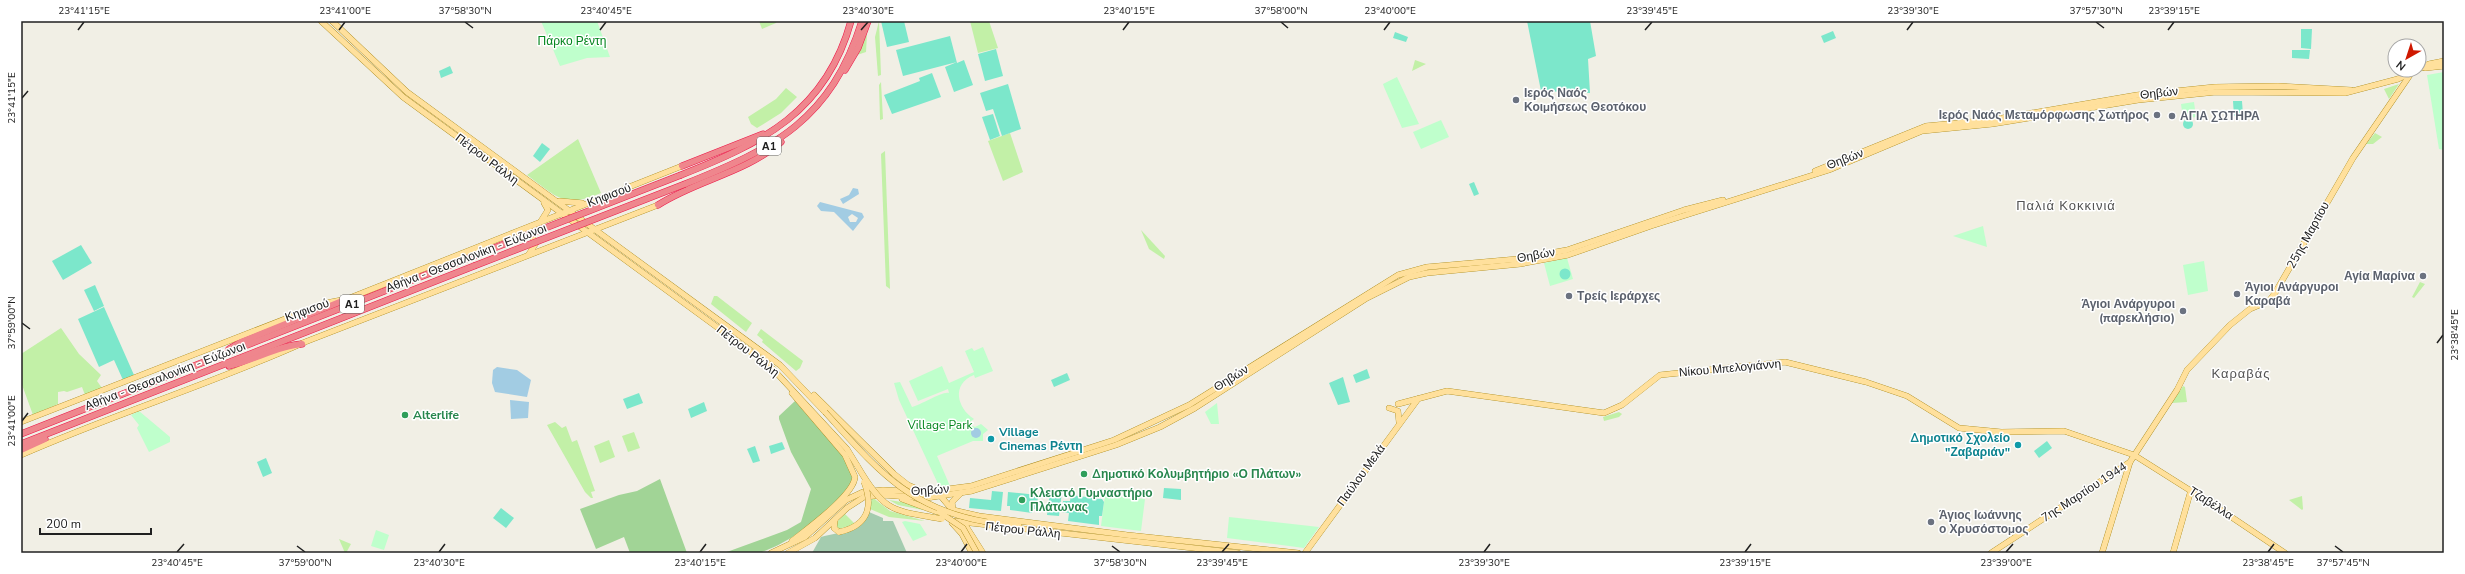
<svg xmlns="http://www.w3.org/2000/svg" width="2465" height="574" viewBox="0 0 2465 574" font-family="'Nunito Sans',sans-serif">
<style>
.grass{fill:#c2f0a7}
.forest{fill:#a1d496}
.cemetery{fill:#a4ccaf}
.park{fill:#bfffcc}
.pitch{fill:#7ce7cb}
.water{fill:#a2cce3;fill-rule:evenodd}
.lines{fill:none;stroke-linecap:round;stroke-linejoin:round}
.major-casing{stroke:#9b7a00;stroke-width:6}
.highway-casing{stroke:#ec1546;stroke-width:7}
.major{stroke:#ffe09c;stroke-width:5.5}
.highway{stroke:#ef868d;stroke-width:6}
.major-bridge-casing{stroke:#9b7a00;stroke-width:6;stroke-linecap:butt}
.highway-bridge-casing{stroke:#ec1546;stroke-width:7;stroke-linecap:butt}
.major-bridge{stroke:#ffe09c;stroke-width:5.5}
.highway-bridge{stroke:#ef868d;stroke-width:6}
.ticks{fill:none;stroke:#202020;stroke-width:1.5}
.worship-dot{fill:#6b7280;stroke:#fff;stroke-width:1.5}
.leisure-dot{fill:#2e9e5b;stroke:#fff;stroke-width:1.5}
.culture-dot{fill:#0f9aa8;stroke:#fff;stroke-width:1.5}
.labels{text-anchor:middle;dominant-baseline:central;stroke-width:3;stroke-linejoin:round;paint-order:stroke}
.shield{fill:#fff;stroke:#636363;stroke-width:1}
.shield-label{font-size:11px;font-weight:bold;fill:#202020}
.park-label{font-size:12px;fill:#02851c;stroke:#fff}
.worship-label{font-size:12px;font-weight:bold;fill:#5b616d;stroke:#fff;text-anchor:start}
.street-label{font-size:12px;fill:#202020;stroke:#fff}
.leisure-label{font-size:12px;font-weight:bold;fill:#27864d;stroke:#fff;text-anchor:start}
.culture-label{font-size:12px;font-weight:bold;fill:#0d838f;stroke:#fff;text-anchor:start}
.neighbourhood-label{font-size:13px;letter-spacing:1px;fill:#535353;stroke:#fff}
.neatline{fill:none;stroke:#202020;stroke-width:1.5}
.ticks-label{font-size:10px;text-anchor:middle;fill:#202020}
</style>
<rect width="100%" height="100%" fill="#f1efe5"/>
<g class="grass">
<polygon points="759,21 777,21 776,23 762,29"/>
<polygon points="879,21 881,75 878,76 875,37"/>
<polygon points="970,21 989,21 998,48 978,53"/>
<polygon points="867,34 866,52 857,55"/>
<polygon points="1415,60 1426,64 1412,71"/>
<polygon points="881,82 883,119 880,120 879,85"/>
<polygon points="2399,84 2389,99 2384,89"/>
<polygon points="786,88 797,97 781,113 757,128 751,124 748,117 776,99"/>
<polygon points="1010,133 1023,172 1003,181 988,141"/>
<polygon points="2375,133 2382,137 2373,144 2366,144"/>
<path d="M578 139 601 193C564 209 557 197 527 175Z"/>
<polygon points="885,151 890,289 886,286 881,154"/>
<polygon points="1141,230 1165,256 1164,259 1149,249"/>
<polygon points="2420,282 2425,284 2414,298 2412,297"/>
<polygon points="714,296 717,296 752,323 746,332 711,304"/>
<polygon points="61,328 79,354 101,375 97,381 102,388 85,395 82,387 67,392 64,391 58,392 58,404 33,415 21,382 21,354"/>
<polygon points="761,329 803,361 800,368 796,371 762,342 763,340 757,335"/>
<polygon points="2183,386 2185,387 2187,402 2172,403"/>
<polygon points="1619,412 1622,414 1619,417 1604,421 1603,417"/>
<polygon points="555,422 562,428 566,426 572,442 577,440 595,491 591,492 593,498 591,498 585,492 547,425"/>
<polygon points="634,432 640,448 628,452 622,436"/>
<polygon points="609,440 615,457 600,463 594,446"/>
<polygon points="2302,496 2303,509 2302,510 2289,500"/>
<polygon points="872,497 890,511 925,521 889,517 870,509"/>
<polygon points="889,500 908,503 923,510 898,505"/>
<polygon points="845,514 855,524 839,529 836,527 836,523"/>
<polygon points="339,539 351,544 346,553 345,553"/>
</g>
<g class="forest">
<path d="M795 401 846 460 853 479C839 507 789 545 758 553 748 555 734 553 724 553L787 530 801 522 811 489 791 452 779 419V416Z"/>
<polygon points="660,479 687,553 630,553 624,537 596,549 580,509 619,495 637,491"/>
</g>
<path class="cemetery" d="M869 512 883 518V521H893L907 553H812L821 537C840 531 859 535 869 512Z"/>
<g class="park">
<polygon points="541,21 597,21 610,57 587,58 560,66"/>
<polygon points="2444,72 2444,150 2439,149 2427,75"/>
<polygon points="1397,77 1419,124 1402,128 1384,87 1383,84"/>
<polygon points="2194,102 2196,117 2183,119 2181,104"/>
<polygon points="1441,120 1449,137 1421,149 1413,132"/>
<polygon points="1983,226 1987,247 1953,236"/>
<polygon points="1567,258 1573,279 1550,286 1544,263"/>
<polygon points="2204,261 2208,291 2188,295 2183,265"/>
<path d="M983 347 993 371 975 378 974 375C951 384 957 408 974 419L971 421V425L975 427 981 424 988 430 983 434V441H973L937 456 950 486H939L899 400 894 383 900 382 912 407C921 405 942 391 949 393L948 389 918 401 909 381 942 366 949 383 974 372 965 351 972 348 974 351Z"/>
<polygon points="1217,403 1219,424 1211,424 1205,412"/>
<polygon points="139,411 170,437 170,442 149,452 137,428 139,425 131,415"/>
<polygon points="1105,495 1145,499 1141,531 1101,526"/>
<polygon points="1229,517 1319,527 1304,548 1227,538"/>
<polygon points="905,521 920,524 927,535 913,541 902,522"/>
<polygon points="376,530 389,535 384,550 371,546"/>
</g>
<g class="pitch">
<polygon points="881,21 904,21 909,42 887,47"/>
<polygon points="1527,21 1590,21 1596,56 1588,59 1590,93 1541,91"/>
<polygon points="2301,29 2312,29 2311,49 2301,48"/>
<polygon points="1833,31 1836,38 1824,43 1821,36"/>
<polygon points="1395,32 1408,37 1406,42 1393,38"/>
<polygon points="950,36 957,63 964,60 973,85 954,92 945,67 957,62 903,76 896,50"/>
<polygon points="996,49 1003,76 985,81 978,54"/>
<polygon points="2292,50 2310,50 2309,59 2292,58"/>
<polygon points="450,66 453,73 441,78 439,71"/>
<polygon points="932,73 941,97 892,114 884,95 920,81 919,78"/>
<polygon points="1008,84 1021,129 1002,136 993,109 986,111 980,93"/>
<polygon points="2233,101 2242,101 2243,115 2234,116"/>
<polygon points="993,114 1000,136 990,140 982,117"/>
<circle cx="2188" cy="124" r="5"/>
<polygon points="542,143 550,149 540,162 533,156"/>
<polygon points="1474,182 1479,194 1474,196 1469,184"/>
<polygon points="81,245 92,263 63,280 52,261"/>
<circle cx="1565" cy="274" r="5.5"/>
<polygon points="95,285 104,306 94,311 84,290"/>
<polygon points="104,307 134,375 123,380 114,360 99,367 78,319"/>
<polygon points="1367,369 1370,378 1356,383 1353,375"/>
<polygon points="1067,373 1070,380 1054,387 1051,380"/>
<polygon points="1343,377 1350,402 1338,405 1329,383"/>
<polygon points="639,393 643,403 627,409 623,399"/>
<polygon points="704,402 707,411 691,418 688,409"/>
<polygon points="2047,441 2052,448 2039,458 2034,451"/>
<polygon points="782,442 785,449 771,454 769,446"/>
<polygon points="755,446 760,461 753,463 747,449"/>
<polygon points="266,458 272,473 263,477 257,462"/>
<polygon points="1164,488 1181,489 1181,500 1163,498"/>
<polygon points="992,491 1003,492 1001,511 969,508 970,498 991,500"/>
<polygon points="1050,491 1062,492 1059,516 1047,515"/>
<polygon points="1008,492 1038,495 1037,509 1033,509 1032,513 1010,510 1010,506 1007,506"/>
<polygon points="1071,495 1102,499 1104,502 1102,516 1099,516 1099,525 1068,521 1069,513 1062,512 1063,501 1070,501"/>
<polygon points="501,508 514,518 506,528 493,518"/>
</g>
<g class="water">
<polygon points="853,188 858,189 859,194 843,204 840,199 849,195"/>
<path d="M820 202 862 213 864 217 853 231 834 212 821 211 817 206ZM852 214 858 218 856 222H850L848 217Z"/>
<polygon points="497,367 517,370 531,380 527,397 495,392 492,383 493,370"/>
<polygon points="510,400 529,402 528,418 511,419"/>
<circle cx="976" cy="433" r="5"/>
</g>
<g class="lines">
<defs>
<g id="major">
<polyline points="321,21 403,97 770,366 847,449 858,467"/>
<polyline points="332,21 407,92 780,365 825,412"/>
<polyline points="2425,68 2444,66"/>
<polyline points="1815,171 1926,126 1991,120 2137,95 2215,87 2278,86 2351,90"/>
<polyline points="559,201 582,203"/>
<polyline points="541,221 548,210 544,203"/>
<polyline points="529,232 536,243 529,254"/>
<polyline points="814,395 894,474 908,485 922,491"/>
<polyline points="1398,404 1447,391 1604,413 1622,405 1660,375 1785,362 1866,382 1907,396 1959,428 2001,432 2064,431 2134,455 2218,508 2285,553"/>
<polyline points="1389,408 1398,411 1399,422"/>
<polyline points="21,422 326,303 347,299 682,166"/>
<path d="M21 455C114 414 212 384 305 342L658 205"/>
<polyline points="939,494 954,512"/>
<polyline points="902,499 943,514"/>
<polyline points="953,510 979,516 1127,535 1298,553"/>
<polyline points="953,510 952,502 960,494"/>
<polyline points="835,520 834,528 839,532"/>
<polyline points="953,521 1238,553"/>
<polyline points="987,522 1019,526"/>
<polyline points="952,523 962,534 972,553"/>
<polyline points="964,523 983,553"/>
<path d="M792 541C807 529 854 495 855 477L845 455 792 393"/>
<polyline points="771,553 805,537 846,500 863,492 883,490 925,492 971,486 1114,440 1189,405 1398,275 1427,267 1518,259 1567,250 1684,210 1723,200"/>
<polyline points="788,553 815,538 847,508 864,497 883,495 926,498 972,491 1116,445 1160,427 1195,408 1367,298 1409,277 1427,273 1520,264 1568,255 1651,226 1829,170 1922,131 1992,124 2138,100 2216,92 2345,93 2398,79 2429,64 2444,61"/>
<polyline points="1305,553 1418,399"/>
<polyline points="1991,553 2130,462 2177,390 2187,370 2230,325 2250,309 2269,301 2275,293 2353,158 2410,75"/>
<polyline points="2102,553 2130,462"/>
<polyline points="2173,553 2191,490"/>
</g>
<g id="highway">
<polyline points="845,70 858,48 868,21"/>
<polyline points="682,166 763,134"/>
<path d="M681 175C762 143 826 112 851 21"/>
<path d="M685 184C775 148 831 120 862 21"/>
<path d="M658 205C697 180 745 173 781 142"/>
<polyline points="229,349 241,342 347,299"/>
<path d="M229 366C253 361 277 346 302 344"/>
<polyline points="21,434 471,257"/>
<polyline points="21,444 474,266"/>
<polyline points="21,450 45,439"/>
</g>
</defs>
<use href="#major" class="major-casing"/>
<use href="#highway" class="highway-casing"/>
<use href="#major" class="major"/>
<use href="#highway" class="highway"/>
<defs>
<g id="major-bridge">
<path d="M825 412C876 468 908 509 987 522"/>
<path d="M858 467C885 513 892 510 942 519"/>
<polyline points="939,512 963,528 977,553"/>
<path d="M839 532C867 526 874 508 864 482"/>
</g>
<g id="highway-bridge">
<polyline points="471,257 681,175"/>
<polyline points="474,266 685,184"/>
</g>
</defs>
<use href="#major-bridge" class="major-bridge-casing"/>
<use href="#highway-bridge" class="highway-bridge-casing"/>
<use href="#major-bridge" class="major-bridge"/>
<use href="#highway-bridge" class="highway-bridge"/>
</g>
<path class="ticks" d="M465 22 473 28M1281 22 1288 28M2096 22 2104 28M78 30 84 22M339 30 345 22M600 30 606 22M861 30 868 22M1123 30 1129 22M1384 30 1390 22M1645 30 1652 22M1907 30 1913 22M2168 30 2174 22M22 98 28 91M22 323 30 329M2437 343 2443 335M22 421 28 413M297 546 305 552M1112 546 1120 552M2335 546 2343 552M177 552 184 544M439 552 445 544M700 552 706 544M961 552 967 544M1222 552 1229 544M1484 552 1490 544M1745 552 1751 544M2006 552 2013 544M2268 552 2274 544"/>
<g class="worship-dot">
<circle cx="1516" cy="100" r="4"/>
<circle cx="2157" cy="115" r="4"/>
<circle cx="2172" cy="116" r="4"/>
<circle cx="2423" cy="276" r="4"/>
<circle cx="2237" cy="294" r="4"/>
<circle cx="1569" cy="296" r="4"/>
<circle cx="2183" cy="311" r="4"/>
<circle cx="1931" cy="522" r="4"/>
</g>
<g class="leisure-dot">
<circle cx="405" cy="415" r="4"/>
<circle cx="1084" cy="474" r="4"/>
<circle cx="1022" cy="500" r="4"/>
</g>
<g class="culture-dot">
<circle cx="991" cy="439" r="4"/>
<circle cx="2018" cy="445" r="4"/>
</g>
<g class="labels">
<g class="shield">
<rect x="757" y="137" width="24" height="18" rx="3"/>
<rect x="340" y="295" width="24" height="18" rx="3"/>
</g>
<g class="shield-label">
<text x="769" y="146">Α1</text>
<text x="352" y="304">Α1</text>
</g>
<g class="park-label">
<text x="572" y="41">Πάρκο Ρέντη</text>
<text x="940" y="425">Village Park</text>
</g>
<g class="worship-label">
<text x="1524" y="93">Ιερός Ναός<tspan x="1524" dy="14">Κοιμήσεως Θεοτόκου</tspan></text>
<text x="2149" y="115" text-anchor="end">Ιερός Ναός Μεταμόρφωσης Σωτήρος</text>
<text x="2180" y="116">ΑΓΙΑ ΣΩΤΗΡΑ</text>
<text x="2415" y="276" text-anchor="end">Αγία Μαρίνα</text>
<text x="2245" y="287">Άγιοι Ανάργυροι<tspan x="2245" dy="14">Καραβά</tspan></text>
<text x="1577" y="296">Τρείς Ιεράρχες</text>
<text x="2175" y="304" text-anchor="end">Άγιοι Ανάργυροι<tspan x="2175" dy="14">(παρεκλήσιο)</tspan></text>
<text x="1939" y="515">Άγιος Ιωάννης<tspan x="1939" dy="14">ο Χρυσόστομος</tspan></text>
</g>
<g class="street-label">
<text transform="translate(2159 93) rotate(-6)">Θηβών</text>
<text transform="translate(487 159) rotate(37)">Πέτρου Ράλλη</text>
<text transform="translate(1845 159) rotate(-21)">Θηβών</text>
<text transform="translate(609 195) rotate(-21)">Κηφισού</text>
<text transform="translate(2308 235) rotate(-61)">25ης Μαρτίου</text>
<text transform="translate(1536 255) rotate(-10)">Θηβών</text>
<text transform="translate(466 258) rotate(-21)">Αθήνα - Θεσσαλονίκη - Εύζωνοι</text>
<text transform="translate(307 310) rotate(-20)">Κηφισού</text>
<text transform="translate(748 351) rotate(38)">Πέτρου Ράλλη</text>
<text transform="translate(1730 368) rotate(-5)">Νίκου Μπελογιάννη</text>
<text transform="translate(165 376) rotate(-21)">Αθήνα - Θεσσαλονίκη - Εύζωνοι</text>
<text transform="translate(1231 378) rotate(-32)">Θηβών</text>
<text transform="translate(1361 475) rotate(-54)">Παύλου Μελά</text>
<text transform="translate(930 490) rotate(-4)">Θηβών</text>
<text transform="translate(2084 492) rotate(-33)">7ης Μαρτίου 1944</text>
<text transform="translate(2211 503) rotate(33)">Τζαβέλλα</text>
<text transform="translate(1023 530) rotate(6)">Πέτρου Ράλλη</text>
</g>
<g class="leisure-label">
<text x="413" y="415">Alterlife</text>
<text x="1092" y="474">Δημοτικό Κολυμβητήριο «Ο Πλάτων»</text>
<text x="1030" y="493">Κλειστό Γυμναστήριο<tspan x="1030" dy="14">Πλάτωνας</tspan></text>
</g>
<g class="culture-label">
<text x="999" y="432">Village<tspan x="999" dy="14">Cinemas Ρέντη</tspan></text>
<text x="2010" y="438" text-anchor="end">Δημοτικό Σχολείο<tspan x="2010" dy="14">"Ζαβαριάν"</tspan></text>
</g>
<g class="neighbourhood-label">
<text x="2066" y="206">Παλιά Κοκκινιά</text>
<text x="2241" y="374">Καραβάς</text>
</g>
</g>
<rect width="2465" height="574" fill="none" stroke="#ffffff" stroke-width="44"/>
<g transform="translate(2407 58) rotate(219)"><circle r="19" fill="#ffffff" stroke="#a6a6a6"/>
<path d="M0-3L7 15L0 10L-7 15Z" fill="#cf1800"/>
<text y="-6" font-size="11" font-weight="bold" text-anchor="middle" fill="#202020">N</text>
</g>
<path d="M40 528v6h111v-6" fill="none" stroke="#202020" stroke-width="2"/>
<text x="46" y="528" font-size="12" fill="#202020" stroke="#ffffff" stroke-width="3" paint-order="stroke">200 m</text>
<rect x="22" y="22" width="2421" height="530" class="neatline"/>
<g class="ticks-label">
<text x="84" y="14">23°41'15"E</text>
<text x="345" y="14">23°41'00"E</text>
<text x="465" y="14">37°58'30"N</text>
<text x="606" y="14">23°40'45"E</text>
<text x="868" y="14">23°40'30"E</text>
<text x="1129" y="14">23°40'15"E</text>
<text x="1281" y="14">37°58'00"N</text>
<text x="1390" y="14">23°40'00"E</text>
<text x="1652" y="14">23°39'45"E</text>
<text x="1913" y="14">23°39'30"E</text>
<text x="2096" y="14">37°57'30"N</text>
<text x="2174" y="14">23°39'15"E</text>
<text transform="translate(11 98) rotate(-90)" y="4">23°41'15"E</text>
<text transform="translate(11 323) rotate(-90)" y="4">37°59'00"N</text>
<text transform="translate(2454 335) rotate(-90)" y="4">23°38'45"E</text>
<text transform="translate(11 421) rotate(-90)" y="4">23°41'00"E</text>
<text x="177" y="566">23°40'45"E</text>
<text x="305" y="566">37°59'00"N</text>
<text x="439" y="566">23°40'30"E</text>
<text x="700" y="566">23°40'15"E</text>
<text x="961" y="566">23°40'00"E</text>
<text x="1120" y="566">37°58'30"N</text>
<text x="1222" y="566">23°39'45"E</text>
<text x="1484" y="566">23°39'30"E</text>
<text x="1745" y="566">23°39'15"E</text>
<text x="2006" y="566">23°39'00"E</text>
<text x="2268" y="566">23°38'45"E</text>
<text x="2343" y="566">37°57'45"N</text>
</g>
</svg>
